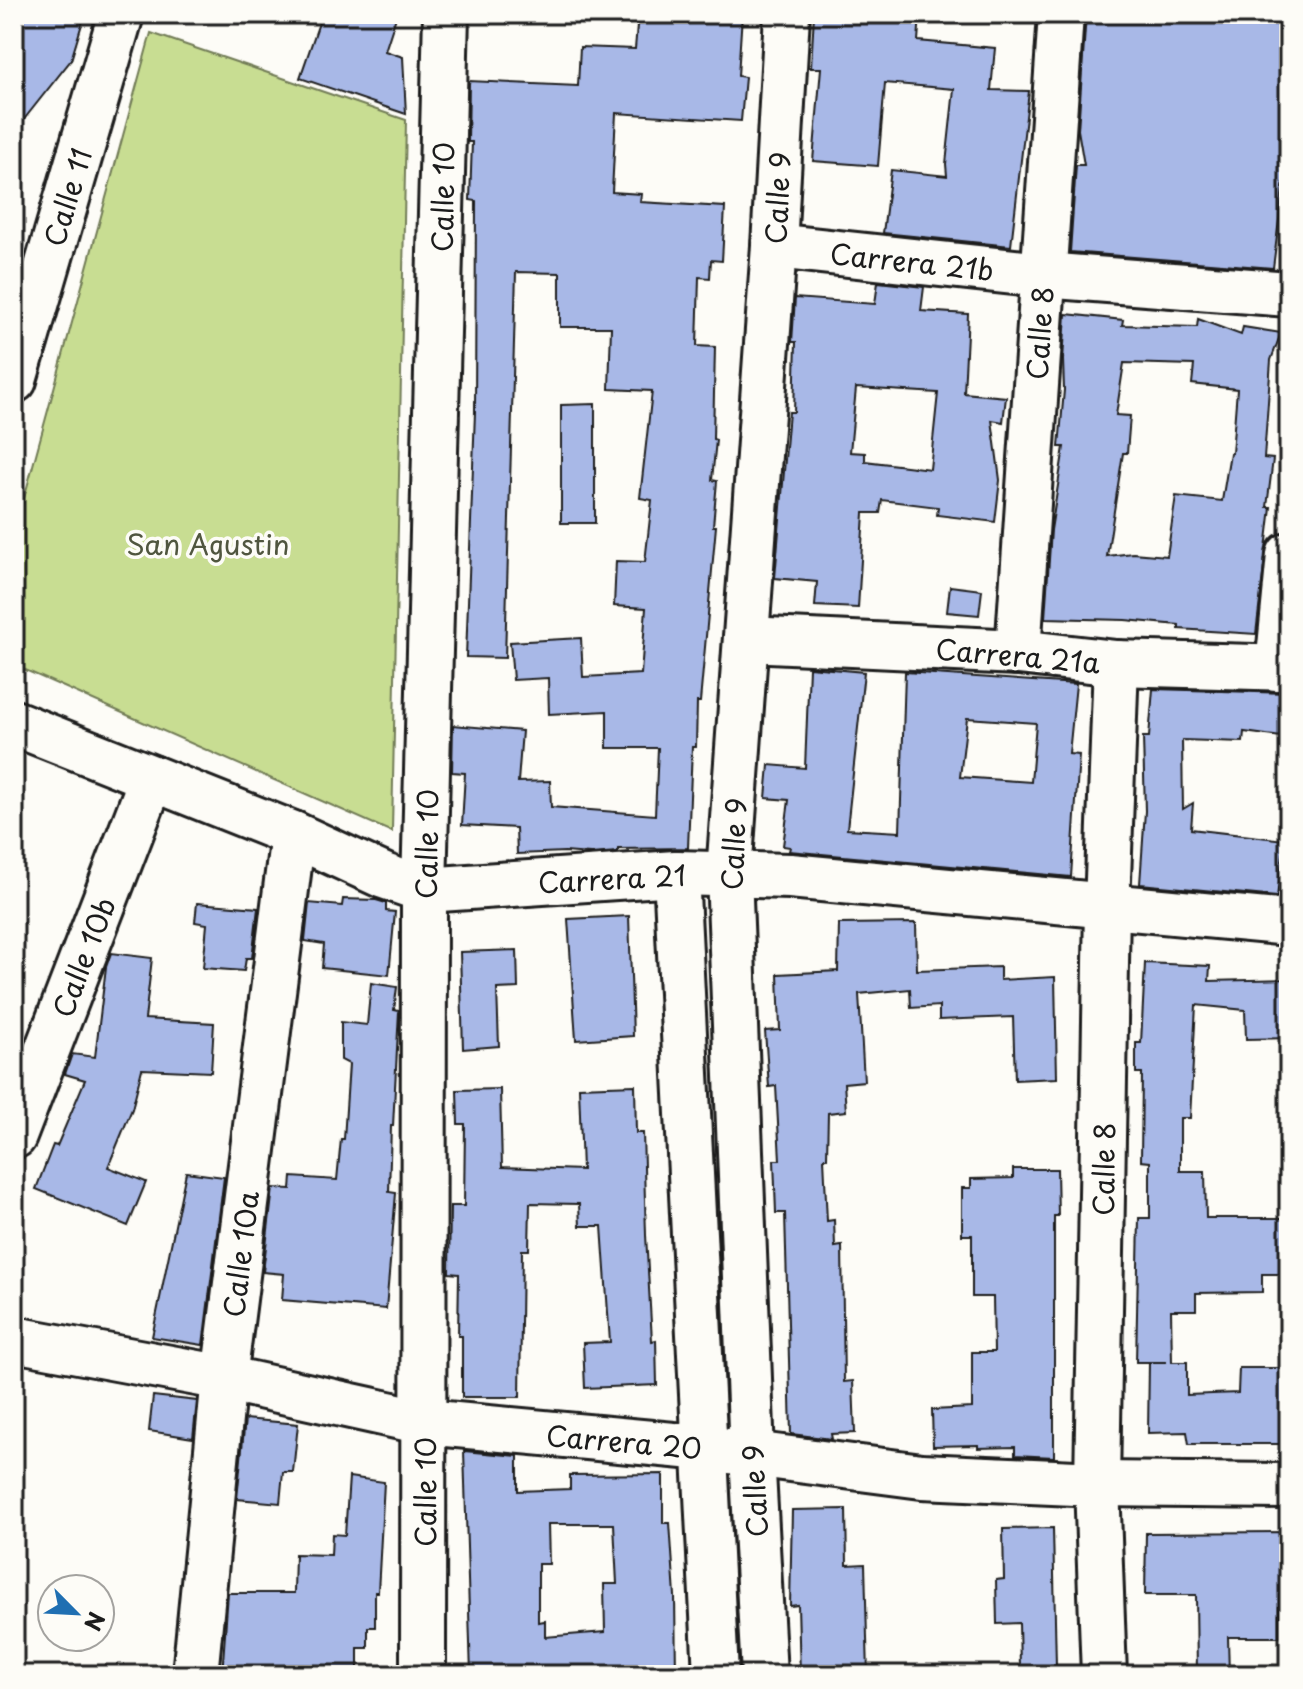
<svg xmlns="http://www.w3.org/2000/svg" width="1303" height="1689" viewBox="0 0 1303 1689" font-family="'Playpen Sans',sans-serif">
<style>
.green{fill:#c8dd92;stroke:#727c57;stroke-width:2}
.building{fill:#a8b8e7;stroke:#1c1c1c;stroke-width:2;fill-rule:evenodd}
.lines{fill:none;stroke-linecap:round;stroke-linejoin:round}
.minor-casing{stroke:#1c1c1c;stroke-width:50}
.minor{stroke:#fdfcf7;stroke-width:44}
.labels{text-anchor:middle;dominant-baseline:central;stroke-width:7;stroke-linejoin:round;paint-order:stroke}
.street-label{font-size:28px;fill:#1c1c1c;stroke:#fdfcf7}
.park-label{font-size:28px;fill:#50563f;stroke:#fdfcf7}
</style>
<rect width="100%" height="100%" fill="#fdfcf7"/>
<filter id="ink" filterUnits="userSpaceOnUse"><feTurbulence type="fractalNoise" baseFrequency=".0125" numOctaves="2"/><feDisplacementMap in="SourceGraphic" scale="16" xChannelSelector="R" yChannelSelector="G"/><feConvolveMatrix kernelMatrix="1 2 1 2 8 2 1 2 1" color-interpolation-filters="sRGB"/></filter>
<g filter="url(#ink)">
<polygon class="green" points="151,33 406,120 392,832 14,665 14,535"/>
<g class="building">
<polygon points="14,14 85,14 71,60 14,132"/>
<polygon points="322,14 397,14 385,51 403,57 406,114 300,78"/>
<polygon points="638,14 742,14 738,76 745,77 741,121 616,113 612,192 641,194 640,202 725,207 722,261 711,260 710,278 699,277 697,346 715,347 713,439 716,440 712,480 717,481 713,526 716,526 700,702 697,702 696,747 692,747 688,848 618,849 618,852 590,854 565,852 517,854 516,828 462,825 465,773 452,772 453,725 522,731 518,782 550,781 551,807 655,815 658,748 607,748 607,711 549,714 548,678 513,680 510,642 581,638 583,677 641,674 646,608 614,606 616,561 645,562 652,500 640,498 652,391 609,389 611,327 560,327 560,273 516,272 505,658 466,657 475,412 476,201 470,200 472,142 468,142 469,81 578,86 580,47 635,49"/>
<polygon points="814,14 920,14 918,41 995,48 991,90 1029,91 1011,246 883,233 891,170 947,176 946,164 954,89 885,83 878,166 813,161 821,68 811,68"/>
<polygon points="1086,14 1289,14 1289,140 1273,268 1070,252 1076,165 1084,165 1078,130"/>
<path d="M878 282 924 287 921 311 968 314 964 393 1006 397 1003 422 992 420 1000 480 995 522 937 515 938 507 882 500 880 513H864L858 608 815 606 817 582 775 578 789 412H794L796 342H792L795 298 875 304ZM856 388 938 393 930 469 865 461V453L850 452Z"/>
<path d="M1066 314 1123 320 1122 325 1197 327 1198 319 1241 335 1243 327 1281 333 1271 360 1264 458 1273 459 1267 507H1271L1256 634 1179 629V625L1125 620 1045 618 1051 530 1064 447H1059L1064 390 1063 360ZM1124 363 1194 365 1192 384 1237 389 1232 453H1230L1222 501 1176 496 1167 556 1133 553 1107 556 1123 453H1127L1130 416 1116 415Z"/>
<polygon points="595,404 595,523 561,523 561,405"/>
<polygon points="950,586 982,590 979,615 947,612"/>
<path d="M809 667 864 672 847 829 900 832 905 672 1076 684 1069 754 1079 755 1071 877 789 851 790 847 783 846 789 800 766 798 769 765 805 768ZM967 718 1036 723 1031 782 960 777Z"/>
<polygon points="1153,689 1289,693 1289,738 1244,732 1243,742 1182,740 1183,809 1193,803 1191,829 1285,840 1277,897 1140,884 1145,811 1143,737 1149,737"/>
<polygon points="343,899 376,900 386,903 386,911 395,912 389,975 322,968 324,944 305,941 309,903 342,906"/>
<polygon points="197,903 258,908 252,958 246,958 244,971 203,968 207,924 195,922"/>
<polygon points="629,916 633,1036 576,1040 568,919"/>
<polygon points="916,923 917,970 1000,967 1000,980 1055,977 1057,1078 1015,1080 1013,1017 939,1020 939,1006 911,1008 910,989 859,994 864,1081 844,1083 846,1111 828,1113 827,1158 824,1158 827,1221 834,1220 835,1247 842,1246 844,1382 853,1381 855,1433 831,1434 832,1439 791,1434 785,1213 776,1213 774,1160 780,1160 776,1086 769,1087 765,1031 780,1030 778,974 838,971 839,924"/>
<polygon points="517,950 518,988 497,989 499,1046 463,1049 460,952"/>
<polygon points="111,953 152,958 145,1019 214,1023 211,1072 142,1069 132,1109 108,1167 146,1182 128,1226 36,1189 53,1145 57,1146 85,1080 65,1074 72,1054 95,1057 106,967"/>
<polygon points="1145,963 1210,966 1209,981 1289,979 1289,1038 1246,1039 1245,1010 1196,1005 1190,1118 1180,1118 1180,1171 1205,1171 1206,1218 1289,1218 1289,1274 1262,1274 1262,1292 1196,1293 1196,1310 1171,1310 1172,1362 1187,1362 1187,1395 1238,1393 1239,1368 1289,1368 1289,1444 1189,1444 1187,1432 1148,1433 1149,1362 1166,1362 1136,1362 1139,1218 1150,1218 1150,1162 1141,1161 1142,1073 1136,1073 1136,1043 1141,1043"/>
<polygon points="371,983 397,987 394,1010 399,1011 393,1126 391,1126 389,1192 396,1193 386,1309 282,1300 284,1274 263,1272 273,1188 291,1189 292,1177 337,1180 341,1139 344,1139 349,1064 341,1060 341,1022 367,1025"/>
<polygon points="635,1085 636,1133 643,1133 646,1235 652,1341 656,1340 657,1385 585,1388 583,1343 610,1342 602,1226 580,1226 579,1204 530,1203 529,1250 522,1250 520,1397 462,1397 462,1336 458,1336 459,1274 449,1273 450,1206 464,1206 465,1124 458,1124 457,1090 500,1089 502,1167 582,1170 579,1087"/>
<polygon points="1013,1169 1057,1169 1058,1216 1054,1216 1054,1457 1015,1455 1015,1447 978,1448 978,1445 933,1446 932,1410 972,1408 972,1352 994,1352 993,1297 972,1297 972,1235 962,1235 962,1188 971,1188 971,1179 1013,1178"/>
<polygon points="186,1172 224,1177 203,1345 152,1337"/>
<polygon points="153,1396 197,1401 193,1438 149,1431"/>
<polygon points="245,1419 298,1424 293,1472 283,1472 280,1503 237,1499"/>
<path d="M464 1451 518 1456V1491L570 1489V1475L663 1474V1523H670L675 1596 676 1675H471ZM548 1524H614L617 1584H604L605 1632 545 1637V1621L538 1622V1564H549Z"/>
<polygon points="349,1477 384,1482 378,1592 375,1592 375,1627 368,1627 368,1648 358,1648 358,1668 331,1668 330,1675 222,1675 228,1593 294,1593 295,1554 331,1555 332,1534 345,1535"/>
<polygon points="846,1509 847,1565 865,1564 868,1675 800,1675 798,1605 790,1606 792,1510"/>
<polygon points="1053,1528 1056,1666 1020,1667 1019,1623 997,1624 996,1580 1004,1579 1003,1529"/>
<polygon points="1289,1532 1289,1596 1279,1595 1279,1637 1228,1637 1229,1675 1197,1675 1196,1595 1145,1595 1146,1533"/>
</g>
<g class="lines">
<defs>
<g id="minor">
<polyline points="774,246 1043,275 1289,294"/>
<polyline points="14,380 121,14"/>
<polyline points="746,639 1018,652 1116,663 1289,668"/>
<polyline points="1018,652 1061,14"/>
<polyline points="1278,668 1289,555"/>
<polyline points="14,723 293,834 384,876 424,890 676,873 790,876 1289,923"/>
<polyline points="676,873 716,1675"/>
<polyline points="14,1136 152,778"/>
<polyline points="14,1339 224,1378 424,1422 706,1448 922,1476 1097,1484 1289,1486"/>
<polyline points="195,1675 224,1378 293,834"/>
<polyline points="423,1675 424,890 446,14"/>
<polyline points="764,1675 752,1454 729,874 774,246 787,14"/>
<polyline points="1104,1675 1097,1484 1107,906 1116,663"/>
</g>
</defs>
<use href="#minor" class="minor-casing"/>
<use href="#minor" class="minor"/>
</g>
</g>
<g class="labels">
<g class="street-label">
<text transform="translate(67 197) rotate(-73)">Calle 11</text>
<text transform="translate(442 197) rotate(-89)">Calle 10</text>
<text transform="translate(777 198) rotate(-87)">Calle 9</text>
<text transform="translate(912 261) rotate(6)">Carrera 21b</text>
<text transform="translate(1039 333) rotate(-86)">Calle 8</text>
<text transform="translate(1018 655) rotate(5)">Carrera 21a</text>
<text transform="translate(426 844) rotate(-89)">Calle 10</text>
<text transform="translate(733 844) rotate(-87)">Calle 9</text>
<text transform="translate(612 878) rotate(-3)">Carrera 21</text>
<text transform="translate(83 957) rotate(-69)">Calle 10b</text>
<text transform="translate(1103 1169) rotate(-89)">Calle 8</text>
<text transform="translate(240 1254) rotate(-83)">Calle 10a</text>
<text transform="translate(624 1441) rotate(5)">Carrera 20</text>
<text transform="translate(754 1491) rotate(-93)">Calle 9</text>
<text transform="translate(424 1492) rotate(-90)">Calle 10</text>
</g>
<g class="park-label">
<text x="208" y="543">San Agustin</text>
</g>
</g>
<rect width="1303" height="1689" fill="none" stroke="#fdfcf7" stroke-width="48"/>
<rect x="24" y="24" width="1255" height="1641" fill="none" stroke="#1c1c1c" stroke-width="3" filter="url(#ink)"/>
<g transform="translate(76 1613) rotate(114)"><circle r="38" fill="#fdfcf7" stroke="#a3a29f" stroke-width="2"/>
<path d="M0-6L14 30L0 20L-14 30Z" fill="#1f6fb2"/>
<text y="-12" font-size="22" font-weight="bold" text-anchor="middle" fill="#1c1c1c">N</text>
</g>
</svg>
